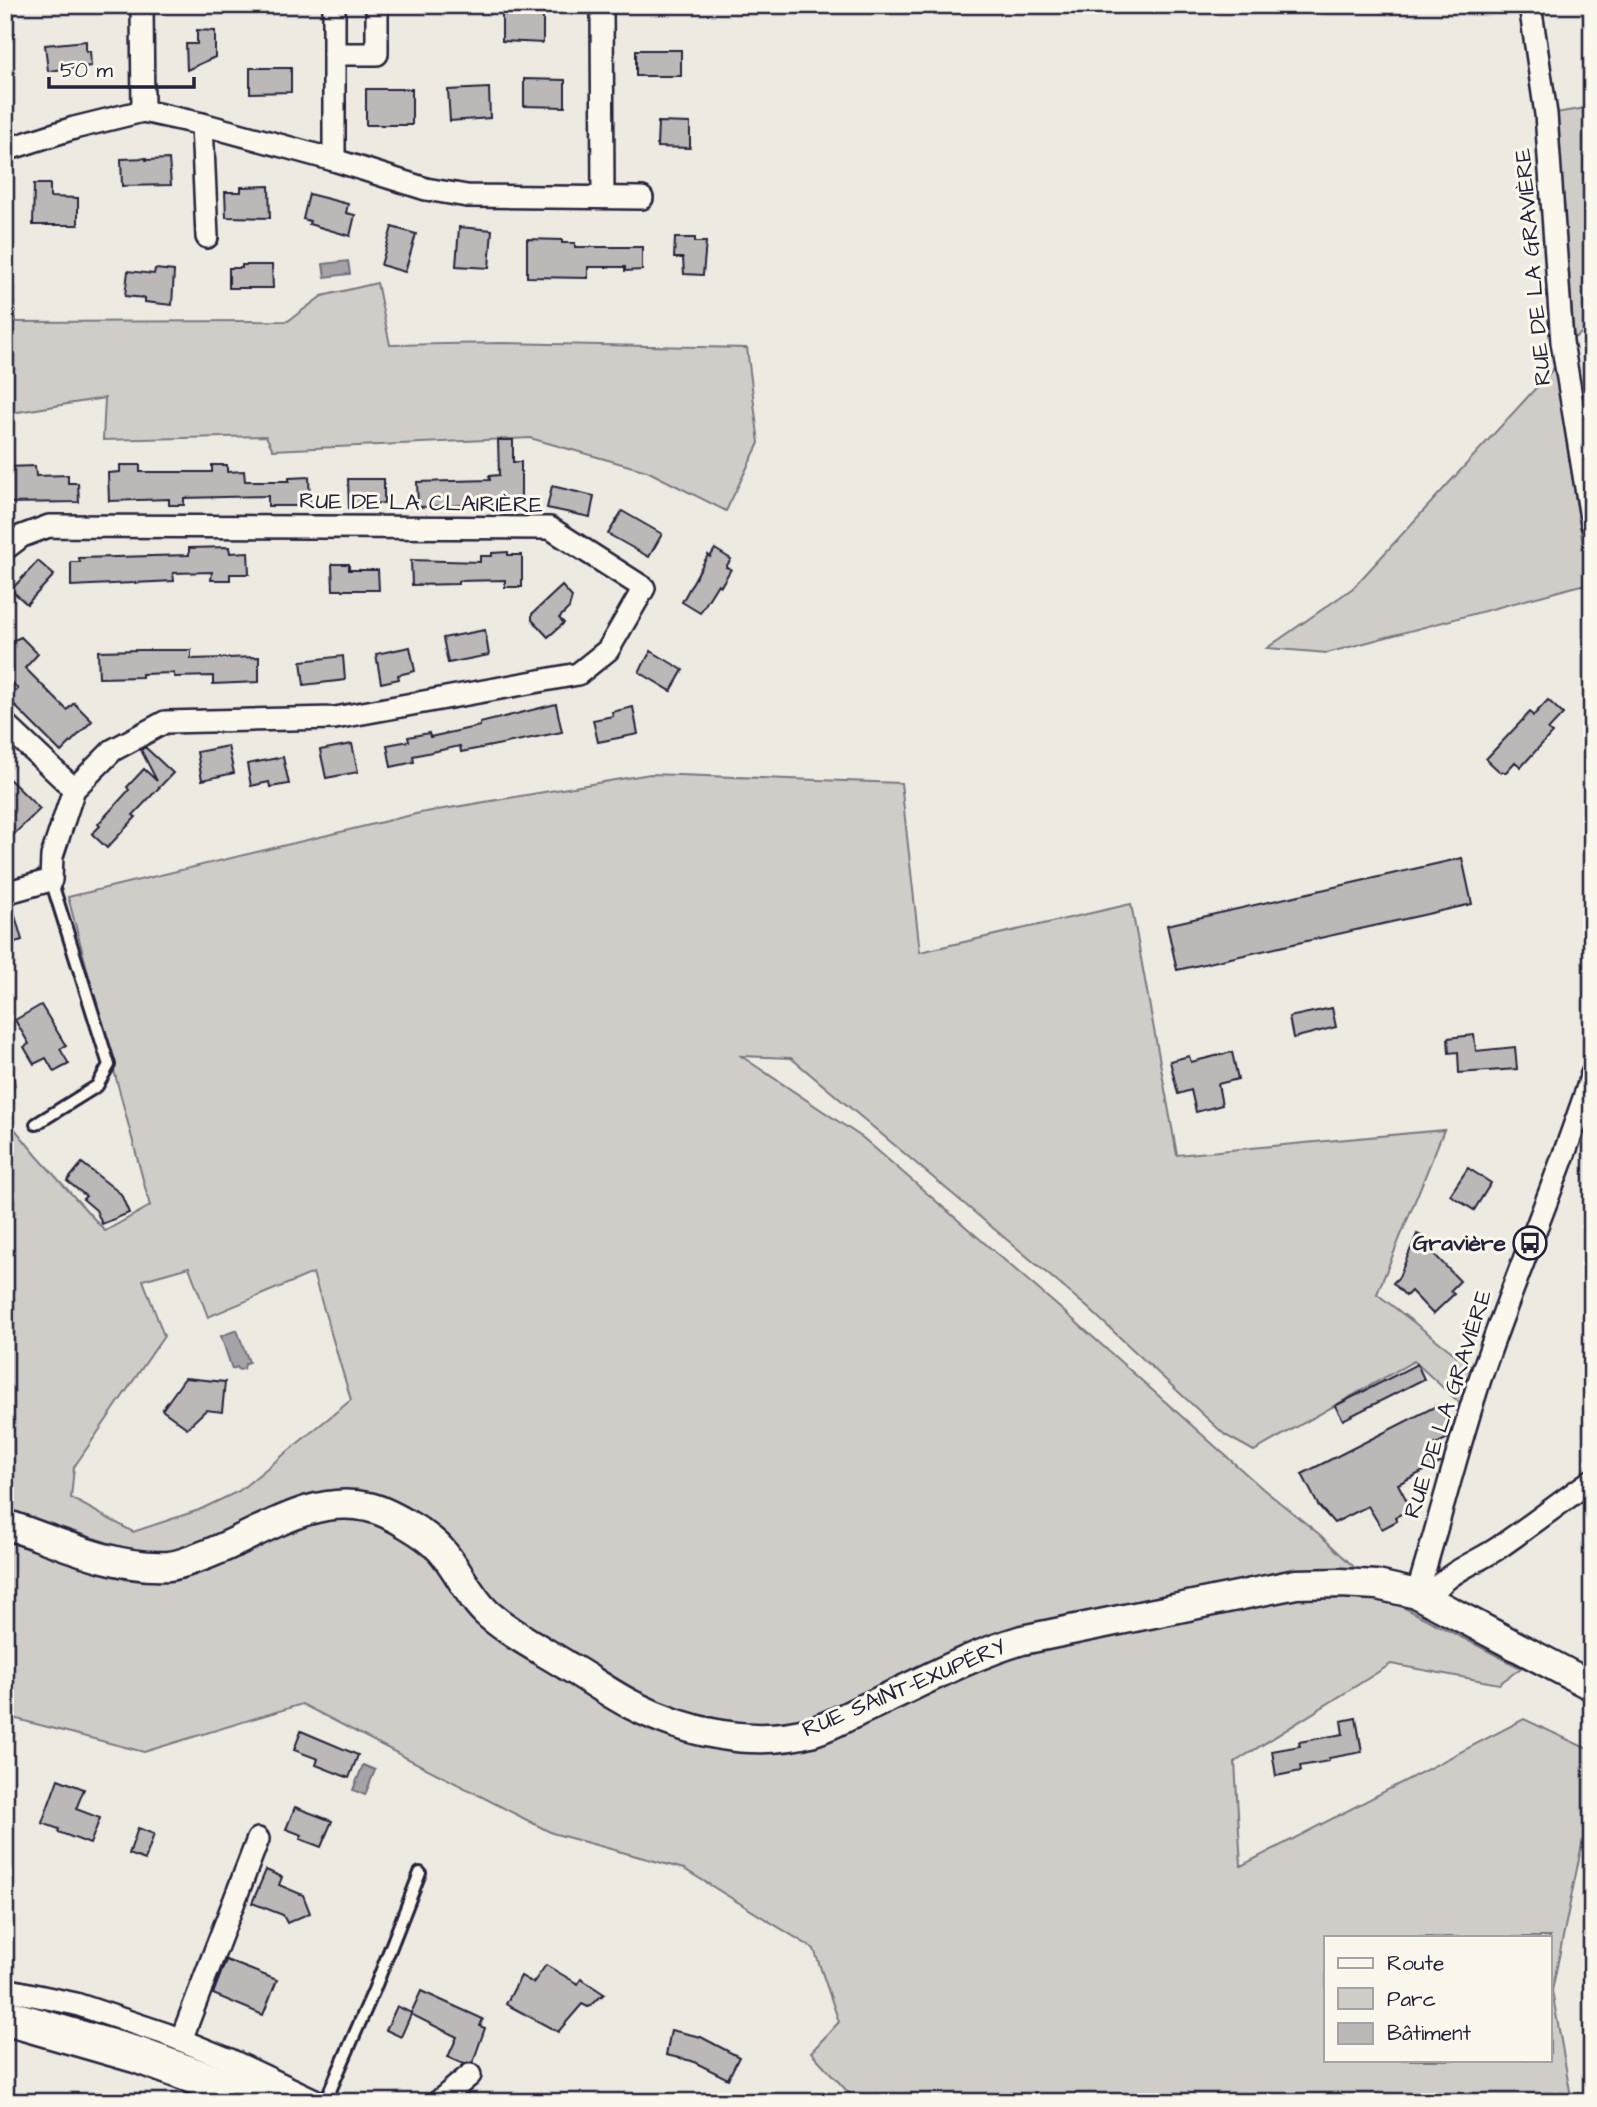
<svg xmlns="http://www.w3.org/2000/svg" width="1597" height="2107" viewBox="0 0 1597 2107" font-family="'Architects Daughter',sans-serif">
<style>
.green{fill:#d0cdc9;stroke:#797882;stroke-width:2;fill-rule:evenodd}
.water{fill:#a6a3a7;stroke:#716f7c;stroke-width:2}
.building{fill:#bcb8b8;stroke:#22223b;stroke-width:2}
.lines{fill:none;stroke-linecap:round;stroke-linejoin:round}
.service-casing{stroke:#22223b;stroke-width:16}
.minor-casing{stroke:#22223b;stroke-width:26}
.tertiary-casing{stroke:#22223b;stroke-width:33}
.primary-casing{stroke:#22223b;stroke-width:40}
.service{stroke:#fbf7ec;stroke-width:10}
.minor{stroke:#fbf7ec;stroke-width:21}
.tertiary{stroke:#fbf7ec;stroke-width:28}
.primary{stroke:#fbf7ec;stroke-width:35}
.labels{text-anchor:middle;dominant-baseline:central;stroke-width:6;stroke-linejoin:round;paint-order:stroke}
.street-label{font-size:23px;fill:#22223b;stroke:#fbf7ec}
.poi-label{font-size:23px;font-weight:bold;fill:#22223b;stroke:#fbf7ec;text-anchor:end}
</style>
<rect width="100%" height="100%" fill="#eeeae2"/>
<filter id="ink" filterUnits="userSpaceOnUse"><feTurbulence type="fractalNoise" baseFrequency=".0143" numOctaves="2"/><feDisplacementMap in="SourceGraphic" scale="14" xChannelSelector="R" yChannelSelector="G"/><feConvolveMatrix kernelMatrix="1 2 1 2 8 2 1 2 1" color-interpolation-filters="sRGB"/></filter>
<g filter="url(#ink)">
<g class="green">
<polygon points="1592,107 1592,326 1574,338 1555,113"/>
<polygon points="9,268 16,322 288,321 322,296 377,283 390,345 502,343 747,348 759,443 726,511 647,471 530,438 273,450 266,436 103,440 105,398 5,414 5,270"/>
<polygon points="1555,367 1589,583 1327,653 1267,648 1353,588"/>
<path d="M650 774 901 783 920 952 1131 904 1177 1155 1444 1130 1377 1294 1473 1368 1462 1405 1414 1361 1254 1451 1225 1435 1087 1307 791 1058 741 1056 863 1138 1076 1322 1263 1489 1319 1534 1389 1600 1521 1668 1499 1684 1391 1664 1235 1762 1241 1866 1524 1719 1592 1751V1795L1552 1991 1572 2102H857L811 2052 839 2022 814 1949 684 1869 552 1833 302 1704 144 1752 5 1716V1541L128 1580 149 1556 5 1509V1117L37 1156 105 1231 150 1206 68 897 420 813ZM189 1267 208 1317 313 1273 351 1400 239 1491 199 1510 133 1532 71 1498 74 1467 164 1336 143 1280ZM1326 1937H1550V2060H1326Z"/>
<polygon points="5,1034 15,1085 5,1099"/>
</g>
<g class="water">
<polygon points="348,261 350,274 325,277 323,264"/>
<polygon points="237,1330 249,1362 245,1364 244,1369 239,1370 237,1367 232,1369 221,1336"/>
<polygon points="363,1765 375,1770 365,1795 353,1790"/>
</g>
<g class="building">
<polygon points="502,10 543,10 543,43 502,41"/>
<polygon points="197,30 215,31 215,57 187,70 186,44 197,44"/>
<polygon points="86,41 86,51 90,51 91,66 48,71 45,45"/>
<rect x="636" y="50" width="45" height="26"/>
<polygon points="250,68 291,68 291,92 250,93"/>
<polygon points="524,79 565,80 565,107 524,106"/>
<polygon points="489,88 490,118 450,121 448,90"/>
<rect x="366" y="89" width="46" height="36"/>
<polygon points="658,122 690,123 690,148 657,147"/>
<polygon points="146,158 146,160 169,159 171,185 122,186 121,159"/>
<polygon points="34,184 50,184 50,197 78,198 78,225 33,225"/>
<polygon points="269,186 270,218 226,217 225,192 241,192 241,187"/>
<polygon points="309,194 348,204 346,213 355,215 350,236 309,224 310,221 303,219"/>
<polygon points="392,227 416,234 405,272 381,265"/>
<polygon points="459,227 492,230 489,268 456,266"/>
<polygon points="675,238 695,238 695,242 706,242 703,275 684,274 683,258 674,258"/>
<polygon points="527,239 562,240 562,243 575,243 575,247 642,247 642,270 625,271 625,267 588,267 588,278 527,277"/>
<polygon points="242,265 272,265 273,288 229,288 229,268 242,268"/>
<polygon points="155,269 174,271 172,305 145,302 145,298 125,296 128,271 154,274"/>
<polygon points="498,440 513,440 513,462 521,462 521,503 418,507 417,482 490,480 489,476 499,475"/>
<polygon points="120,465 140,465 140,472 212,472 212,465 227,465 227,472 244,471 245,481 289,481 289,478 309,477 310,506 268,506 268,496 184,498 184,505 169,505 169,499 109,501 108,473 120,472"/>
<polygon points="35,466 36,476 68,475 68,483 78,483 79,502 5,503 5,467"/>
<polygon points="348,479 384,479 384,503 365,504 365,507 349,508"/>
<polygon points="552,486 594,496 590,517 547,508"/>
<polygon points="622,511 662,534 649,557 608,534"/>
<polygon points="229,547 230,553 248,552 249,574 230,574 230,580 211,580 212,572 173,573 174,581 71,586 71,562 80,562 79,558 189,555 189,548"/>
<polygon points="715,549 731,559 726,567 731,569 721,586 718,584 700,613 682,602 708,555 710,557"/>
<polygon points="508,552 508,555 522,555 522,587 505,587 505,580 458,581 458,584 412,585 411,560 480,562 480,556 492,556 492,553"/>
<polygon points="38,561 54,575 27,604 11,590"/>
<polygon points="332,564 349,564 349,570 378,570 379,590 333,590"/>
<polygon points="562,586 572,597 569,608 559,618 564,623 548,637 532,620 532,614"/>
<polygon points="485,630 489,655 448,663 443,638"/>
<polygon points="21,637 38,654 25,668 67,710 74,703 92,721 61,752 8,699 18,689 5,676 5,644"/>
<polygon points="410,647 415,671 398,675 399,679 381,683 376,654"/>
<polygon points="141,650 191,650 191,659 259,657 259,682 213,684 213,676 175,677 173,673 142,674 142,677 99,678 98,651"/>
<polygon points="651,651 683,670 671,691 639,672"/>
<polygon points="343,656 345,680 304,685 301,661"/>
<polygon points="1548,700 1563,714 1548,730 1552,733 1521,767 1515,762 1506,772 1500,772 1486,759 1530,712 1533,716"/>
<polygon points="556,704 562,732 461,752 460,746 413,756 414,762 391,767 387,745 409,741 408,737 429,733 430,737 480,726 480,723"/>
<polygon points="633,707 638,734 598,742 593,720 613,716 612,712"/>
<polygon points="352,744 358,772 326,778 320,750"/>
<polygon points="228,746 234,773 202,780 197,752"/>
<polygon points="145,747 173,773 133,815 136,817 107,848 92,834 100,826 98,824 129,790 127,787 144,769 157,781 141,750"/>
<polygon points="283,757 289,784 270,787 269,782 251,786 247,764"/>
<polygon points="5,775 40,809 5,843"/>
<polygon points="1462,858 1472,904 1177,970 1167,925"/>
<polygon points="12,905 22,940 5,945 5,906"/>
<polygon points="41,1005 66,1046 60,1049 69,1064 54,1072 46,1058 34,1064 24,1047 29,1044 15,1020"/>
<polygon points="1332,1008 1336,1027 1293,1038 1289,1017"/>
<polygon points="1474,1035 1476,1051 1515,1047 1517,1069 1459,1073 1458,1052 1449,1053 1448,1038"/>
<polygon points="1232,1052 1238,1079 1218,1084 1222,1105 1196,1112 1191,1090 1178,1094 1170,1061 1189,1056 1191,1062"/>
<polygon points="82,1163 121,1194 129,1213 102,1224 96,1210 83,1199 86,1196 67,1181"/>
<polygon points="1468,1168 1491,1183 1474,1210 1450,1195"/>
<polygon points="1417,1234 1431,1241 1427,1251 1434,1254 1460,1281 1450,1291 1454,1294 1433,1314 1411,1291 1406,1296 1393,1283 1399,1277"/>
<polygon points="1417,1364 1424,1379 1343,1420 1335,1406"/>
<polygon points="185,1378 225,1382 222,1412 206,1410 187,1428 162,1410"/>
<polygon points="1438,1405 1451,1430 1448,1438 1432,1446 1440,1463 1398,1484 1411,1509 1395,1517 1397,1521 1382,1529 1368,1506 1334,1523 1318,1505 1302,1474"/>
<polygon points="1356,1718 1362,1752 1329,1758 1329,1761 1300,1766 1301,1771 1276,1776 1272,1751 1300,1746 1299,1742 1343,1734 1341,1721"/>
<polygon points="301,1731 358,1755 349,1778 316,1765 318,1759 294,1750"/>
<polygon points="58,1779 84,1789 76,1809 100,1818 90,1844 58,1832 59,1829 42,1823"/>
<polygon points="295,1807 332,1821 321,1847 300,1839 302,1835 286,1829"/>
<polygon points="138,1828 154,1834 145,1860 129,1854"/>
<polygon points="266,1870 282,1877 279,1885 303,1895 310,1913 287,1923 283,1915 252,1903"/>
<polygon points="226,1960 277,1980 263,2015 213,1994"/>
<polygon points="546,1965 578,1984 581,1979 604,1994 588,2007 582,2004 558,2032 506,2004 521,1976 533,1983"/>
<polygon points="421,1991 483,2019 480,2026 485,2028 473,2062 464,2064 448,2057 457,2037 411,2014 401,2037 386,2030 397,2006 411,2013"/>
<polygon points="671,2030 701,2037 739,2057 728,2079 692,2061 666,2055"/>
</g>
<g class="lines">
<defs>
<g id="service">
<polyline points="36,1124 97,1086 109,1065 51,880"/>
<polyline points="325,2102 374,1990 420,1873"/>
</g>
<g id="minor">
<polyline points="142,5 143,111"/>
<polyline points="602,5 603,197"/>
<polyline points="1530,5 1546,114 1562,342 1592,524"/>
<polyline points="334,54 377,54 377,5"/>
<polyline points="202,124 207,237"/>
<polyline points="5,150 74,128 143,111 202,124 334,160 426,189 467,196 642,198"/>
<polyline points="334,160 334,5"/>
<polyline points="5,549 22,536 49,526 550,528 644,588 608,650 578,674 335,718 165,722 113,750 74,789 52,856 51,880 5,893"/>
<polyline points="5,724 74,789"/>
<path d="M1417 1594C1439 1523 1457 1450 1480 1379 1515 1276 1559 1177 1592 1074"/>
<path d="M1429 1599C1442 1574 1476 1563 1498 1548 1530 1526 1561 1502 1592 1480"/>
<polyline points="5,1989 76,2004 166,2034 230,2060 245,2092"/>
<polyline points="181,2040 258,1839"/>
<polyline points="230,2060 319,2102"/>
<polyline points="438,2102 470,2075"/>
</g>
<path id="tertiary" d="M5 1524C56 1541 116 1570 169 1566 179 1565 188 1561 197 1558 252 1540 307 1493 368 1507 388 1511 428 1535 441 1550 458 1569 469 1597 488 1614 512 1635 542 1650 569 1667 590 1679 610 1694 632 1705 687 1733 753 1748 814 1731 830 1726 846 1717 861 1710 915 1686 965 1657 1022 1640L1296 1584 1340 1583 1377 1585 1417 1594 1592 1686"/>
<polyline id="primary" points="5,2017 137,2055 266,2102"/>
</defs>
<use href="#service" class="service-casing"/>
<use href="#minor" class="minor-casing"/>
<use href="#tertiary" class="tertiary-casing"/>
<use href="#primary" class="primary-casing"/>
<use href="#service" class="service"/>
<use href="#minor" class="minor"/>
<use href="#tertiary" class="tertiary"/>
<use href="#primary" class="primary"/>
</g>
</g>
<defs>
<symbol id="bus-ring" viewBox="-11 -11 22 22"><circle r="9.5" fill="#fbf7ec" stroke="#22223b" stroke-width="1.5"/><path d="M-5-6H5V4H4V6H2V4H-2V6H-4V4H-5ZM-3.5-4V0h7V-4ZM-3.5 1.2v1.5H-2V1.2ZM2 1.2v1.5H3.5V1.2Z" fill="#22223b"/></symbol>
</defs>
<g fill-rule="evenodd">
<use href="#bus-ring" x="1511" y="1224" width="38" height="38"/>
</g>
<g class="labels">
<g class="street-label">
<text transform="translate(1533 267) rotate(-95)">RUE DE LA GRAVIÈRE</text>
<text transform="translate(421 503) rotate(1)">RUE DE LA CLAIRIÈRE</text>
<text transform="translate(1448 1404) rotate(-72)">RUE DE LA GRAVIÈRE</text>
<text transform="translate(904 1688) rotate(-23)">RUE SAINT-EXUPÉRY</text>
</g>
<g class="poi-label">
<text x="1506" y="1243">Gravière</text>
</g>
</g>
<rect width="1597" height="2107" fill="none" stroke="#fbf7ec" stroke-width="28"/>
<rect x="14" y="14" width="1569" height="2079" fill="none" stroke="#22223b" stroke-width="2.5" filter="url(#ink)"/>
<rect x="1324" y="1936" width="228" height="126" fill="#fbf7ec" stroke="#a4a2a5" stroke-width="2"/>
<rect x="1338" y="1958" width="35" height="10" fill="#fbf7ec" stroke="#a4a2a5" stroke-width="2"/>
<text x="1387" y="1970" font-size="21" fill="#22223b">Route</text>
<rect x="1338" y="1988" width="35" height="21" fill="#d0cdc9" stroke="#a4a2a5" stroke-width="2"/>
<text x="1387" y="2006" font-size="21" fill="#22223b">Parc</text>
<rect x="1338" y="2023" width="35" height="21" fill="#bcb8b8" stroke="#a4a2a5" stroke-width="2"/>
<text x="1387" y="2040" font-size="21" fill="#22223b">Bâtiment</text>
<path d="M49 77v10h145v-10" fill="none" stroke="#22223b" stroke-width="3.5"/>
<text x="60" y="77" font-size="21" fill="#22223b" stroke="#fbf7ec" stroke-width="5" paint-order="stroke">50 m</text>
</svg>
